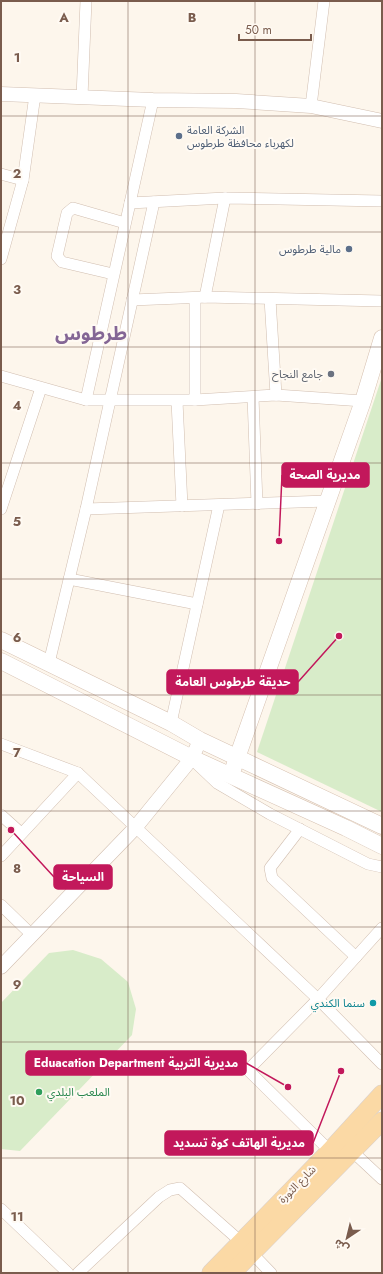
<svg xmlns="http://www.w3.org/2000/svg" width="383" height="1274" viewBox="0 0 383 1274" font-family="Jost,'Noto Sans Arabic',sans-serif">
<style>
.green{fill:#d8ecc9}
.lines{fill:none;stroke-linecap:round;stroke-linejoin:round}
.minor-casing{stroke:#d1beb0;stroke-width:12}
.tertiary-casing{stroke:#d1beb0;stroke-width:15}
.secondary-casing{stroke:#d6c0b0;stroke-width:17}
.primary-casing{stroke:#dad1cd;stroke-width:19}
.minor{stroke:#fff;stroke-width:11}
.tertiary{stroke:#fff;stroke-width:14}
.secondary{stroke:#fff;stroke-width:16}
.primary{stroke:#fbd9a5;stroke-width:18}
.grid{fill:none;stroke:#7a5c4d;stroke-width:1;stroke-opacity:0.55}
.service-dot{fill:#5c6f8a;stroke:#fffaf3;stroke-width:1.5}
.worship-dot{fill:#6b7280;stroke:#fffaf3;stroke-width:1.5}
.culture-dot{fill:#0f9aa8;stroke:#fffaf3;stroke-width:1.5}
.leisure-dot{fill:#2e9e5b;stroke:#fffaf3;stroke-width:1.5}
.labels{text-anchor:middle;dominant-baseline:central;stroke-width:4;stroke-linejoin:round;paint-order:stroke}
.service-label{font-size:11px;fill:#4e5e75;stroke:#fffaf3;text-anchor:start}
.worship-label{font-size:11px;fill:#5b616d;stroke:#fffaf3;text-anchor:end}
.culture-label{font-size:11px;fill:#0d838f;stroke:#fffaf3;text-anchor:end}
.leisure-label{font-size:11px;fill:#27864d;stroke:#fffaf3;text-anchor:start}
.street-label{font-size:11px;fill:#7a5c4d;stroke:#fffaf3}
.town-label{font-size:19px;font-weight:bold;fill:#846695;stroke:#fffaf3}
.grid-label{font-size:13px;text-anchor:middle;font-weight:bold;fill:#7a5c4d;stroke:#fffaf3;stroke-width:4;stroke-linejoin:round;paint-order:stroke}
.leader{fill:none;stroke:#c2185b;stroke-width:1.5}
.callout-dot{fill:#c2185b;stroke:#fffaf3;stroke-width:1.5}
.callout{fill:#c2185b;stroke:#c2185b;stroke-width:1.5}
.callout-label{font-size:12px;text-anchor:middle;font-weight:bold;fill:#fff}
</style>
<rect width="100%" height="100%" fill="#fdf6ec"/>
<g class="green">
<polygon points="382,377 382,812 257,752"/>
<polygon points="73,950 101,959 128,982 136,1009 132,1035 20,1151 1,1149 1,1003 49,953"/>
</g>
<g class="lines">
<defs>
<g id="minor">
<polyline points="82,97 86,1"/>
<polyline points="311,106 324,1"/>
<polyline points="1,174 23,180"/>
<polyline points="130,203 225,198 382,201"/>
<polyline points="1,259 23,180 35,95"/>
<polyline points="113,274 62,262 57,256 67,213 73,208 125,223"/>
<polyline points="205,297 225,198"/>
<polyline points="195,299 195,400"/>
<polyline points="270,299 276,395"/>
<polyline points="132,300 205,297 382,301"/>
<polyline points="1,376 86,400 195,400 276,395 363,401"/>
<polyline points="253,397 257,504"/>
<polyline points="86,400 153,100"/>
<polyline points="177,401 182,506"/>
<polyline points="1,509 41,388"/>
<polyline points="86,509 327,501"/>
<polyline points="69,579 197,604"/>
<polyline points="49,663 86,509 154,202"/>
<polyline points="171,723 219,505"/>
<polyline points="1,744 78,773 318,999 382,1064"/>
<polyline points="197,764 217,783 270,814 368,864 382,867"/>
<polyline points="1,815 21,833"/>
<polyline points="300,829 270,868 272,878 356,957"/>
<polyline points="1,856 78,773"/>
<polyline points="1,905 32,935"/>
<polyline points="330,1151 248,1070 318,999 382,928"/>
<polyline points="352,1151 382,1179"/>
<polyline points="1,1209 68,1273"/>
<polyline points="78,1273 159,1197 170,1190 180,1188 240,1241 271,1273"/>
</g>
<g id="tertiary">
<polyline points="1,94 153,100 236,101 311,106 382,121"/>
<polyline points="1,967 135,828 192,758 200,740"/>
</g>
<g id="secondary">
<polyline points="1,640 171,723 200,740 382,826"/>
<polyline points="1,661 192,758 346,828 382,846"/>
<polyline points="231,775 363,401 382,338"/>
</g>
<g id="primary">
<polyline points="211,1273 330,1151 382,1094"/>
<polyline points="232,1273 382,1121"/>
</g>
</defs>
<use href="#minor" class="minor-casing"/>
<use href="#tertiary" class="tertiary-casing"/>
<use href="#secondary" class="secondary-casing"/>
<use href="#primary" class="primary-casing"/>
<use href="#minor" class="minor"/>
<use href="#tertiary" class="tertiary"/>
<use href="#secondary" class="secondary"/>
<use href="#primary" class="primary"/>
</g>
<path class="grid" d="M128 1V1273M255 1V1273M1 116H382M1 232H382M1 347H382M1 463H382M1 579H382M1 695H382M1 811H382M1 927H382M1 1042H382M1 1158H382"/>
<g class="service-dot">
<circle cx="179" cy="136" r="4"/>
<circle cx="349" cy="249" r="4"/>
</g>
<circle class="worship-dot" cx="331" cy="374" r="4"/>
<circle class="culture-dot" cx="373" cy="1003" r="4"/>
<circle class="leisure-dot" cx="39" cy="1092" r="4"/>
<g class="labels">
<g class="service-label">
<text x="187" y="130">الشركة العامة<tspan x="187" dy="13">لكهرباء محافظة طرطوس</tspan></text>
<text x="341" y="249" text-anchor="end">مالية طرطوس</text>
</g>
<g class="worship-label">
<text x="323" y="374">جامع النجاح</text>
</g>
<g class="culture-label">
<text x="365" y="1003">سنما الكندي</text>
</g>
<g class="leisure-label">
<text x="47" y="1092">الملعب البلدي</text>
</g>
<g class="street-label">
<text transform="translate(297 1184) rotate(-45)">شارع الثورة</text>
</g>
<g class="town-label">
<text x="91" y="333">طرطوس</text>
</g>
</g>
<g class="grid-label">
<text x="64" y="22">A</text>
<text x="192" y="22">B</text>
<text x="17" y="62">1</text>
<text x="17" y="178">2</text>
<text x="17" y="294">3</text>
<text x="17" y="410">4</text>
<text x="17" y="526">5</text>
<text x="17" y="642">6</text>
<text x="17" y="757">7</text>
<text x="17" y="873">8</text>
<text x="17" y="989">9</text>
<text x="17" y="1105">10</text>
<text x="17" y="1221">11</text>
</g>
<path class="leader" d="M279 541L282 475M339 636L298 682M11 830L54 877M288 1087L246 1063M341 1071L313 1143"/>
<g class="callout-dot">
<circle cx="279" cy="541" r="4"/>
<circle cx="339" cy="636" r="4"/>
<circle cx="11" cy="830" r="4"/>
<circle cx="288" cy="1087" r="4"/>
<circle cx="341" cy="1071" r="4"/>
</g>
<g class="callout">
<rect x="282" y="463" width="87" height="24" rx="4"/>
<rect x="167" y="670" width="131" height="24" rx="4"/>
<rect x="54" y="865" width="58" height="24" rx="4"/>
<rect x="26" y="1051" width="220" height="24" rx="4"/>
<rect x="165" y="1131" width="148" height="24" rx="4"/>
</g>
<g class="callout-label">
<text x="325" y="479">مديرية الصحة</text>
<text x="233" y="686">حديقة طرطوس العامة</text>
<text x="83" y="881">السياحة</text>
<text x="136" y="1067">Eduacation Department مديرية التربية</text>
<text x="239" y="1147">مديرية الهاتف كوة تسديد</text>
</g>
<rect width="383" height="1274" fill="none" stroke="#7a5c4d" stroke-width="4"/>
<g transform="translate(347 1238) rotate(215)" stroke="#fffaf3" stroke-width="3" paint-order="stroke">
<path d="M0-3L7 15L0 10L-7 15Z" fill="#7a5c4d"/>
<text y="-6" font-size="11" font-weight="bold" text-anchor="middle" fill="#7a5c4d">ش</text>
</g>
<path d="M239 34v6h72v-6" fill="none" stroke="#7a5c4d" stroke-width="2"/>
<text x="245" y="34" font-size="12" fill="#7a5c4d" stroke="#fffaf3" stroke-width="3" paint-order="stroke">50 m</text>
</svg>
